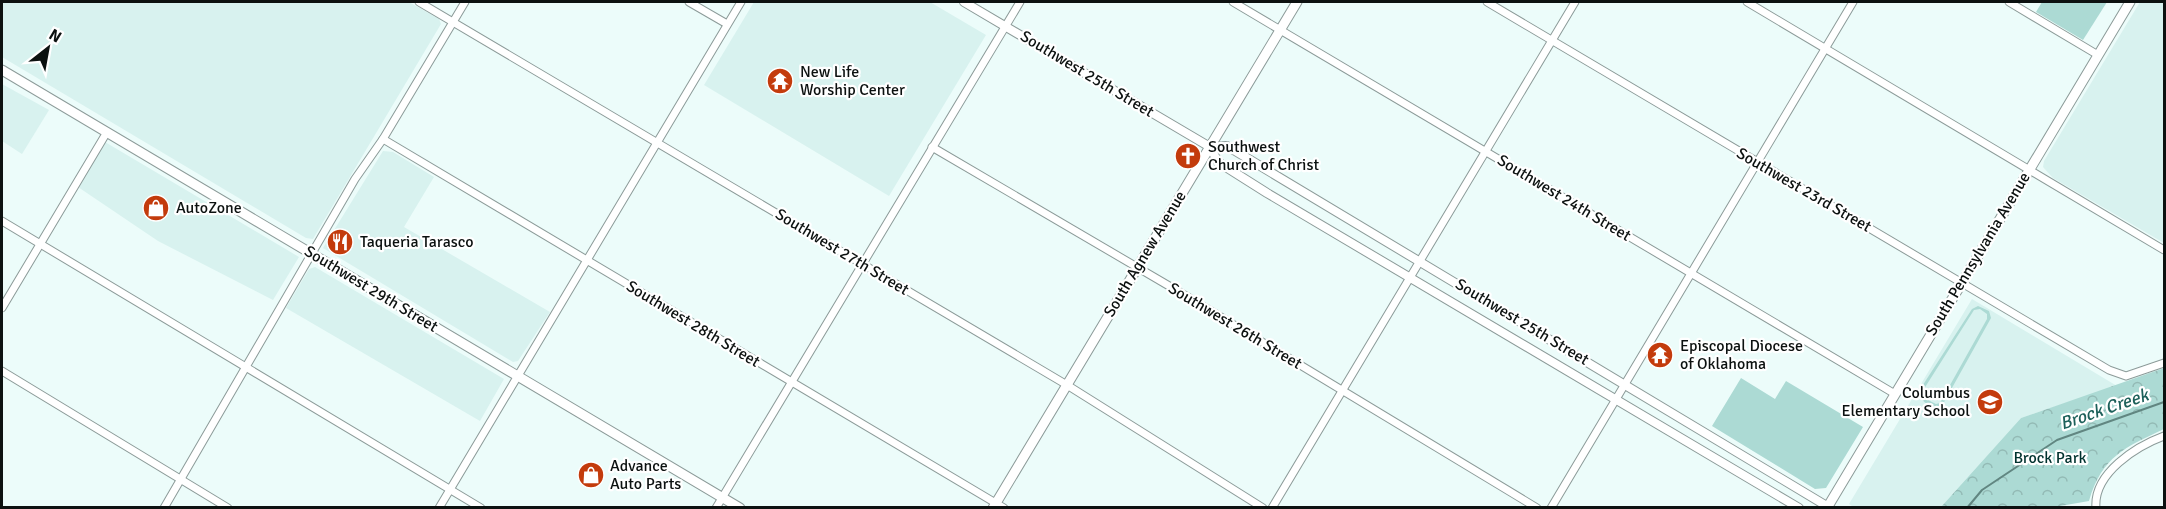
<svg xmlns="http://www.w3.org/2000/svg" width="2166" height="509" viewBox="0 0 2166 509" font-family="Signika,sans-serif">
<style>
.built{fill:#d8f2ef}
.grass{fill:#acdad4;fill-rule:evenodd}
.park{fill:url(#park-crowns)}
.lines{fill:none;stroke-linecap:round;stroke-linejoin:round}
.stream{stroke:#618681;stroke-width:2}
.minor-casing{stroke:#8c9b99;stroke-width:9}
.tertiary-casing{stroke:#8c9b99;stroke-width:10}
.secondary-casing{stroke:#8c9b99;stroke-width:11}
.minor{stroke:#fff;stroke-width:7}
.tertiary{stroke:#fff;stroke-width:8}
.secondary{stroke:#fff;stroke-width:9}
.labels{text-anchor:middle;dominant-baseline:central;stroke-width:4.5;stroke-linejoin:round;paint-order:stroke}
.poi-label{font-size:16px;fill:#0c1110;stroke:#fff;text-anchor:start}
.street-label{font-size:16px;fill:#0c1110;stroke:#fff}
.park-label{font-size:16px;fill:#00322e;stroke:#fff}
.water-label{font-size:18px;font-style:italic;fill:#1d605a;stroke:#fff}
</style>
<defs>
<pattern id="park-crowns" width="20" height="18" patternUnits="userSpaceOnUse" patternTransform="scale(1.5)"><rect width="20" height="18" fill="#acdad4"/><path d="M2 6a3 3 0 1 1 6 0M12 15a3 3 0 1 1 6 0" fill="none" stroke="#93bab5"/></pattern>
</defs>
<rect width="100%" height="100%" fill="#ecfcfa"/>
<g class="built">
<polygon points="2,2 409,2 439,19 441,24 313,239 306,238 2,57"/>
<polygon points="754,2 930,2 986,35 889,196 704,85"/>
<polygon points="2140,2 2164,2 2164,243 2053,178 2043,167 2044,161"/>
<polygon points="2,84 49,110 22,154 2,141"/>
<polygon points="105,142 299,257 273,300 158,241 78,187"/>
<polygon points="383,151 393,152 434,177 404,227 550,312 518,361 513,362 323,248"/>
<polygon points="315,267 504,379 480,421 286,308 309,269"/>
<polygon points="1972,299 2117,386 2021,418 1941,507 1855,508 1849,504"/>
</g>
<g class="grass">
<polygon points="2042,2 2107,2 2083,40 2036,12"/>
<path d="M1978 306 1989 311 1991 318 1943 404 1937 407C1929 406 1919 401 1919 391L1972 309ZM1980 309 1987 314V319L1940 403 1936 404 1924 398 1922 392 1974 310Z"/>
<polygon points="1741,378 1775,399 1786,381 1863,427 1826,488 1815,489 1712,426"/>
</g>
<path class="park" d="M2164 368V429C2126 447 2102 456 2089 501L2049 508 1941 507 2021 418Z"/>
<g class="lines">
<polyline class="stream" points="1967,508 1982,490 2057,440 2164,402"/>
<defs>
<g id="minor">
<polyline points="419,2 1067,385 1263,508"/>
<polyline points="689,2 727,24"/>
<polyline points="1233,2 1895,394"/>
<polyline points="1487,2 2109,370 2126,376 2164,363"/>
<polyline points="1747,2 2164,250"/>
<polyline points="2009,2 2098,55"/>
<polyline points="383,139 1004,508"/>
<polyline points="932,147 1176,290 1537,508"/>
<polyline points="2,221 481,508"/>
<polyline points="2,308 107,132"/>
<polyline points="2,371 228,508"/>
<polyline points="164,508 355,179 383,139 465,2"/>
<polyline points="439,508 741,2"/>
<polyline points="716,508 1020,2"/>
<polyline points="1272,508 1575,2"/>
<polyline points="1551,508 1853,2"/>
<path d="M2096 508C2093 473 2137 446 2164 436"/>
</g>
<g id="tertiary">
<polyline points="964,2 1210,147 1218,162 1267,193 1799,508"/>
<polyline points="1210,147 1227,146 1830,508"/>
</g>
<g id="secondary">
<polyline points="2,70 740,508"/>
<polyline points="993,508 1297,2"/>
<polyline points="1827,508 2130,2"/>
</g>
</defs>
<use href="#minor" class="minor-casing"/>
<use href="#tertiary" class="tertiary-casing"/>
<use href="#secondary" class="secondary-casing"/>
<use href="#minor" class="minor"/>
<use href="#tertiary" class="tertiary"/>
<use href="#secondary" class="secondary"/>
</g>
<defs>
<symbol id="temple-disc" viewBox="-11 -11 22 22"><circle r="9.5" fill="#c33b0c" stroke="#fff"/><path d="M0-6L5-2H3V0L6.5 2.5H4V6H1.5V3h-3V6H-4V2.5H-6.5L-3 0V-2H-5Z" fill="#fff"/></symbol>
<symbol id="church-disc" viewBox="-11 -11 22 22"><circle r="9.5" fill="#c33b0c" stroke="#fff"/><path d="M-1.2-6h2.4v3.5h3.3v2.4h-3.3V6h-2.4V-.1h-3.3v-2.4h3.3Z" fill="#fff"/></symbol>
<symbol id="shop-disc" viewBox="-11 -11 22 22"><circle r="9.5" fill="#c33b0c" stroke="#fff"/><path d="M-5-2.5h2.3a2.7 3.5 0 0 1 5.4 0H5L5.5 6h-11ZM-1.5-2.5h3a1.5 2.3 0 0 0-3 0Z" fill="#fff"/></symbol>
<symbol id="restaurant-disc" viewBox="-11 -11 22 22"><circle r="9.5" fill="#c33b0c" stroke="#fff"/><path d="M-5-6h1v4h1v-4h1v4h1v-4h1v5L-1.5 .5V6h-2V.5L-5-1ZM5-6V6H3V1.5H1.5Q1.5-4 5-6Z" fill="#fff"/></symbol>
<symbol id="school-disc" viewBox="-11 -11 22 22"><circle r="9.5" fill="#c33b0c" stroke="#fff"/><path d="M0-5L7-2L0 1L-7-2ZM-4 1L0 2.5L4 1V4Q0 6-4 4Z" fill="#fff"/></symbol>
</defs>
<g fill-rule="evenodd">
<use href="#temple-disc" x="765" y="66" width="30" height="30"/>
<use href="#church-disc" x="1173" y="141" width="30" height="30"/>
<use href="#shop-disc" x="141" y="193" width="30" height="30"/>
<use href="#restaurant-disc" x="325" y="227" width="30" height="30"/>
<use href="#temple-disc" x="1645" y="340" width="30" height="30"/>
<use href="#school-disc" x="1975" y="387" width="30" height="30"/>
<use href="#shop-disc" x="576" y="460" width="30" height="30"/>
</g>
<g class="labels">
<g class="poi-label">
<text x="800" y="72">New Life<tspan x="800" dy="18">Worship Center</tspan></text>
<text x="1208" y="147">Southwest<tspan x="1208" dy="18">Church of Christ</tspan></text>
<text x="176" y="208">AutoZone</text>
<text x="360" y="242">Taqueria Tarasco</text>
<text x="1680" y="346">Episcopal Diocese<tspan x="1680" dy="18">of Oklahoma</tspan></text>
<text x="1970" y="393" text-anchor="end">Columbus<tspan x="1970" dy="18">Elementary School</tspan></text>
<text x="610" y="466">Advance<tspan x="610" dy="18">Auto Parts</tspan></text>
</g>
<g class="street-label">
<text transform="translate(1087 74) rotate(31)">Southwest 25th Street</text>
<text transform="translate(1804 190) rotate(30)">Southwest 23rd Street</text>
<text transform="translate(1564 198) rotate(31)">Southwest 24th Street</text>
<text transform="translate(842 252) rotate(31)">Southwest 27th Street</text>
<text transform="translate(1145 254) rotate(-59)">South Agnew Avenue</text>
<text transform="translate(1978 254) rotate(-59)">South Pennsylvania Avenue</text>
<text transform="translate(371 289) rotate(31)">Southwest 29th Street</text>
<text transform="translate(1522 322) rotate(31)">Southwest 25th Street</text>
<text transform="translate(693 324) rotate(31)">Southwest 28th Street</text>
<text transform="translate(1235 326) rotate(31)">Southwest 26th Street</text>
</g>
<g class="park-label">
<text x="2050" y="458">Brock Park</text>
</g>
<g class="water-label">
<text transform="translate(2104 409) rotate(-19)">Brock Creek</text>
</g>
</g>
<rect width="2166" height="509" fill="none" stroke="#0c1110" stroke-width="6"/>
<g transform="translate(48 48) rotate(31)" stroke="#ffffff" stroke-width="4.5" paint-order="stroke">
<path d="M0-4.5L10 22L0 15L-10 22Z" fill="#0c1110"/>
<text y="-9" font-size="16" font-weight="bold" text-anchor="middle" fill="#0c1110">N</text>
</g>
</svg>
